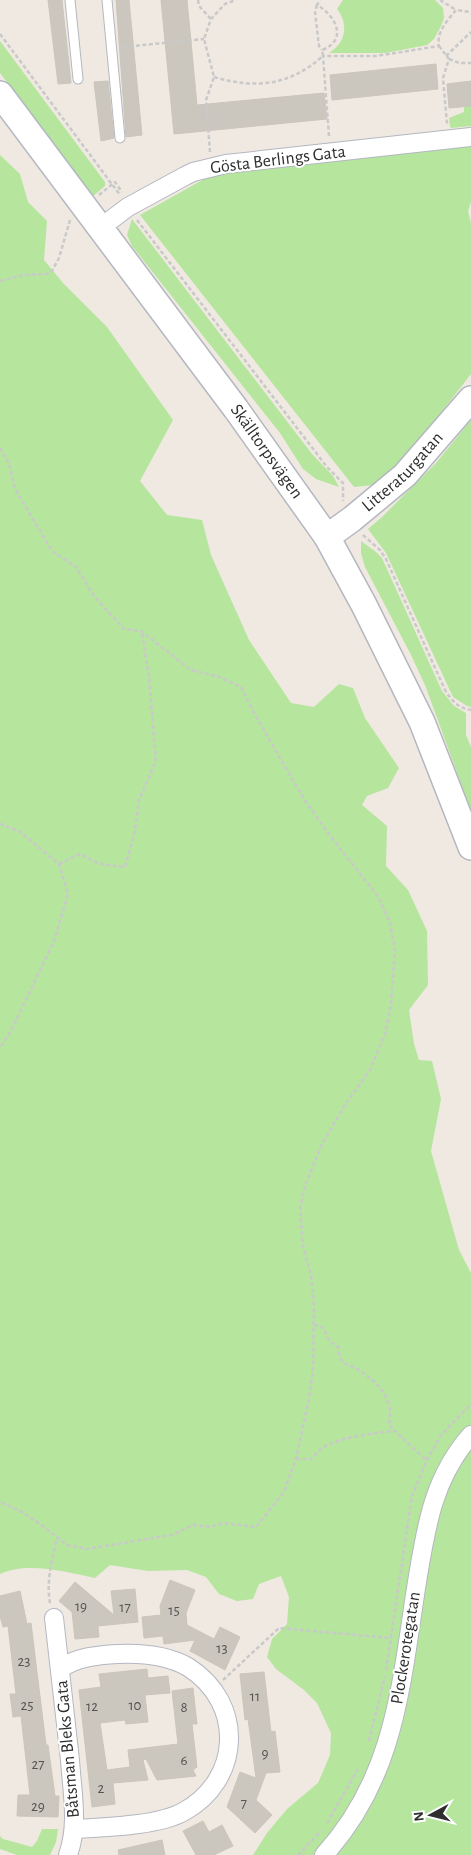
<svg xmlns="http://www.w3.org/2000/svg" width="471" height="1855" viewBox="0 0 471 1855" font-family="'Alegreya Sans',sans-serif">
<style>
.green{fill:#b6e59e}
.building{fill:#cbc7bf;stroke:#cbc5ba}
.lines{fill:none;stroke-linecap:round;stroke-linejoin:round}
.lane-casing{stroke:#b4b7c1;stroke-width:11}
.street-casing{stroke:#b4b7c1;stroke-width:20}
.secondary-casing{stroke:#b4b7c1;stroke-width:28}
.path{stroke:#c9c9c9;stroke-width:2.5;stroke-dasharray:4 2.5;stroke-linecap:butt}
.lane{stroke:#fff;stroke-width:9}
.street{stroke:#fff;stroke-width:18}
.secondary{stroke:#fff;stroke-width:25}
.labels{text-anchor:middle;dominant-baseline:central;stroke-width:4;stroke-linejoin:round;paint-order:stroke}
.number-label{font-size:15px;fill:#555452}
.street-label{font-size:18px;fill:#2e2e2e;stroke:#fff}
</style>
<rect width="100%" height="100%" fill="#efe9e1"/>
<g class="green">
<path d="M343 0H435L443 8 444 18 441 26 434 39 427 45 385 53H329C346 43 349 24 337 9Z"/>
<polygon points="0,41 105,182 105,186 93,196 0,73"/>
<polygon points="471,106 471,126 451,128 450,126 449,118 464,112 464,107"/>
<polygon points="471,146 471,202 468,211 471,223 471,374 416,445 382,484 354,487 140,215 213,174"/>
<path d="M0 155 20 174 28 202 47 221 44 260 63 283 107 327 173 420 140 481 167 515 202 520 211 555 249 640 291 703 314 707 339 684 353 688 365 718 399 768 388 788 367 796 362 805 387 826 386 866 408 890 427 931 428 985 409 1010 414 1044 419 1060 432 1061 441 1099 431 1151 459 1250 471 1273V1855H253L267 1833 287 1809 318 1783 330 1755 331 1733 317 1703 304 1690 276 1669 267 1657 272 1639 287 1624 289 1597 281 1576 259 1584 253 1599 237 1601 219 1594 206 1577 187 1570 148 1571 110 1565 95 1578C68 1572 26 1561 0 1574Z"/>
<polygon points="132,219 312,454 333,476 339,487 316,479 303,469 280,433 132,246 127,235"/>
<polygon points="471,420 471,707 467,706 453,697 386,553 368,529 382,517 436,463"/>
<polygon points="361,541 376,552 382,558 442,691 454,706 466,713 466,735 471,747 471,811 425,685 410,653 365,567 361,553"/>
<polygon points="42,1829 58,1829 56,1842 50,1855 17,1855 0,1849 0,1836 3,1839 32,1847 37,1841"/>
</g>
<g class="building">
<polygon points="48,0 62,0 71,83 58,84"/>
<polygon points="116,0 129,0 142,135 126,137"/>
<polygon points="161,0 187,0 197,105 324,93 327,119 174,134"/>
<polygon points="436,64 438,89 332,100 330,75"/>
<polygon points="108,81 114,138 101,141 94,82"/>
<polygon points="471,81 471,106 449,108 447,84"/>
<polygon points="170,1580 195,1590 186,1613 187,1625 214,1639 220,1627 240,1637 225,1670 190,1651 195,1640 164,1644 163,1636 144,1638 142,1617 161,1615 160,1606"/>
<polygon points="75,1582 114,1615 111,1591 135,1589 138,1622 98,1626 99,1637 75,1639 72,1612 59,1601"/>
<polygon points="20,1591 27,1624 31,1623 46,1745 48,1745 55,1796 59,1796 58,1817 17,1816 18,1795 30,1795 21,1716 13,1717 10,1694 16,1694 8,1626 3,1627 0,1616 0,1596"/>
<polygon points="147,1669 148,1678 168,1676 170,1693 145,1695 148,1722 126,1724 125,1720 100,1723 107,1770 130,1767 128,1750 178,1744 172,1691 193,1688 197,1724 192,1724 197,1767 193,1770 196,1776 157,1780 146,1759 143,1760 148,1780 113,1783 115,1804 92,1807 79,1690 101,1687 99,1674"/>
<polygon points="264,1672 271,1732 275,1731 280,1772 266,1773 256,1800 272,1815 255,1833 227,1807 240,1772 256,1778 248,1719 245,1720 240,1674"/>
<polygon points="203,1821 209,1832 222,1825 233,1846 214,1855 196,1855 183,1831"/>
<polygon points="162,1840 165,1855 119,1855 118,1850"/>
</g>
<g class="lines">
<defs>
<g id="lane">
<polyline points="70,0 78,79"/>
<polyline points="107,0 120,138"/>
</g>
<g id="street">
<polyline points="100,228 128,207 185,176 193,172 226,164 471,137"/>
<path d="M54 1618C59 1665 65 1712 70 1760 72 1792 79 1824 68 1855"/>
<path d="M60 1669C76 1657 98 1655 118 1654 141 1653 167 1655 188 1667 245 1703 242 1780 183 1812 157 1826 105 1827 75 1829"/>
<path d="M324 1855C396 1776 401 1683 417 1582 426 1527 433 1478 471 1435"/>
</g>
<g id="secondary">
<path id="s1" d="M0 94 236 409 327 537 364 605 422 722 471 847"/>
<path id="s2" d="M327 537 352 519 405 475 471 399"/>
</g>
</defs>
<use href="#lane" class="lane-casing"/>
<use href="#street" class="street-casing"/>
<use href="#secondary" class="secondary-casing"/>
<g class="path">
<polyline points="198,0 199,6 211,19"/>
<polyline points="440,0 456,10"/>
<polyline points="317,5 315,12 319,46 322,50"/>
<polyline points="0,34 120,195"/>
<polyline points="439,46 449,59 443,78 447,124"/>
<polyline points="123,47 204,39"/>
<polyline points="446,56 471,32"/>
<polyline points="449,59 459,63 471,63"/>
<path d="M214 77C256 89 289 86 323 56L322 50C349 40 335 15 317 5L320 0"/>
<path d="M329 136 323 56H376L439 46C436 32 448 20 456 10L471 12"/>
<polyline points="210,152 206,100 214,77 204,39 211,19 225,4 236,0"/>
<polyline points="99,195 115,182 122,192"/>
<polyline points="137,220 327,467 343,483 343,501"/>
<polyline points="0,281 23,275 47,274 52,271 59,258 70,220"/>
<polyline points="0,448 9,463 15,489 52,551 76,567 94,596 124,629 141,631 191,670 219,677 241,687 255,715 304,799 331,837 379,898 390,923 395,950 391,1004 385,1034 370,1070 345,1105 322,1144 305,1186 300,1209 303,1246 311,1275 314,1306 313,1369 309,1398 296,1459 284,1492 256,1527 223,1523 210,1527 193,1525 172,1535 87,1549 67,1545 40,1524 22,1512 0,1502"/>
<path d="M363 535 380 550 386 559 445 690C452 701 458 708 471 710"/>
<polyline points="0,824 19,831 59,864 68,894 54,941 12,1029 0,1048"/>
<polyline points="59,864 80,854 100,864 125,867 135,831 139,800 156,761 149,678 142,632"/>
<path d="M314 1325C325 1326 324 1330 328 1338 330 1342 334 1344 338 1347 339 1352 339 1358 343 1362 346 1365 352 1366 357 1369 379 1383 394 1397 389 1425L395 1431"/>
<path d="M296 1459H311C314 1456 318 1451 322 1448 336 1438 378 1432 395 1431L426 1460"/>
<path d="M50 1603C46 1582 52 1559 57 1538"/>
<polyline points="386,1670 412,1496 427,1460 441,1435 471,1404"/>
<polyline points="223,1680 279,1628 390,1638"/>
<polyline points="369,1741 385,1676"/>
<polyline points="327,1823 358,1769"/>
<polyline points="298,1855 321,1831"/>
</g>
<use href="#lane" class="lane"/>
<use href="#street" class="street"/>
<use href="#secondary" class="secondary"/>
</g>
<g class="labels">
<g class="number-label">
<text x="81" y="1606">19</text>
<text x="125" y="1607">17</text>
<text x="174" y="1610">15</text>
<text x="222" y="1648">13</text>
<text x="24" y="1661">23</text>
<text x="255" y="1696">11</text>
<text x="27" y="1705">25</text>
<text x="135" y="1705">10</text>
<text x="92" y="1706">12</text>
<text x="184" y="1707">8</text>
<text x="265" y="1753">9</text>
<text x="184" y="1760">6</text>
<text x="38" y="1764">27</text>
<text x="101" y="1788">2</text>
<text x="244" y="1803">7</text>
<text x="38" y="1806">29</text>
</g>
<g class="street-label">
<text transform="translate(278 160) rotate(-7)">Gösta Berlings Gata</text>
<text stroke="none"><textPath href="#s1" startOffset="446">Skälltorpsvägen</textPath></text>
<text stroke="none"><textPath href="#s2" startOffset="100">Litteraturgatan</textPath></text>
<text transform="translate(406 1648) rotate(-81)">Plockerotegatan</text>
<text transform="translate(68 1749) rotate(-95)">Båtsman Bleks Gata</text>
</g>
</g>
<g transform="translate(431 1815) rotate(263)" stroke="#ffffff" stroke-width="4" paint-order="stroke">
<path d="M0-4L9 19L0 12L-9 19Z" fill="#2e2e2e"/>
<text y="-8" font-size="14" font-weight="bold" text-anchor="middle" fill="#2e2e2e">N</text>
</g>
</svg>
